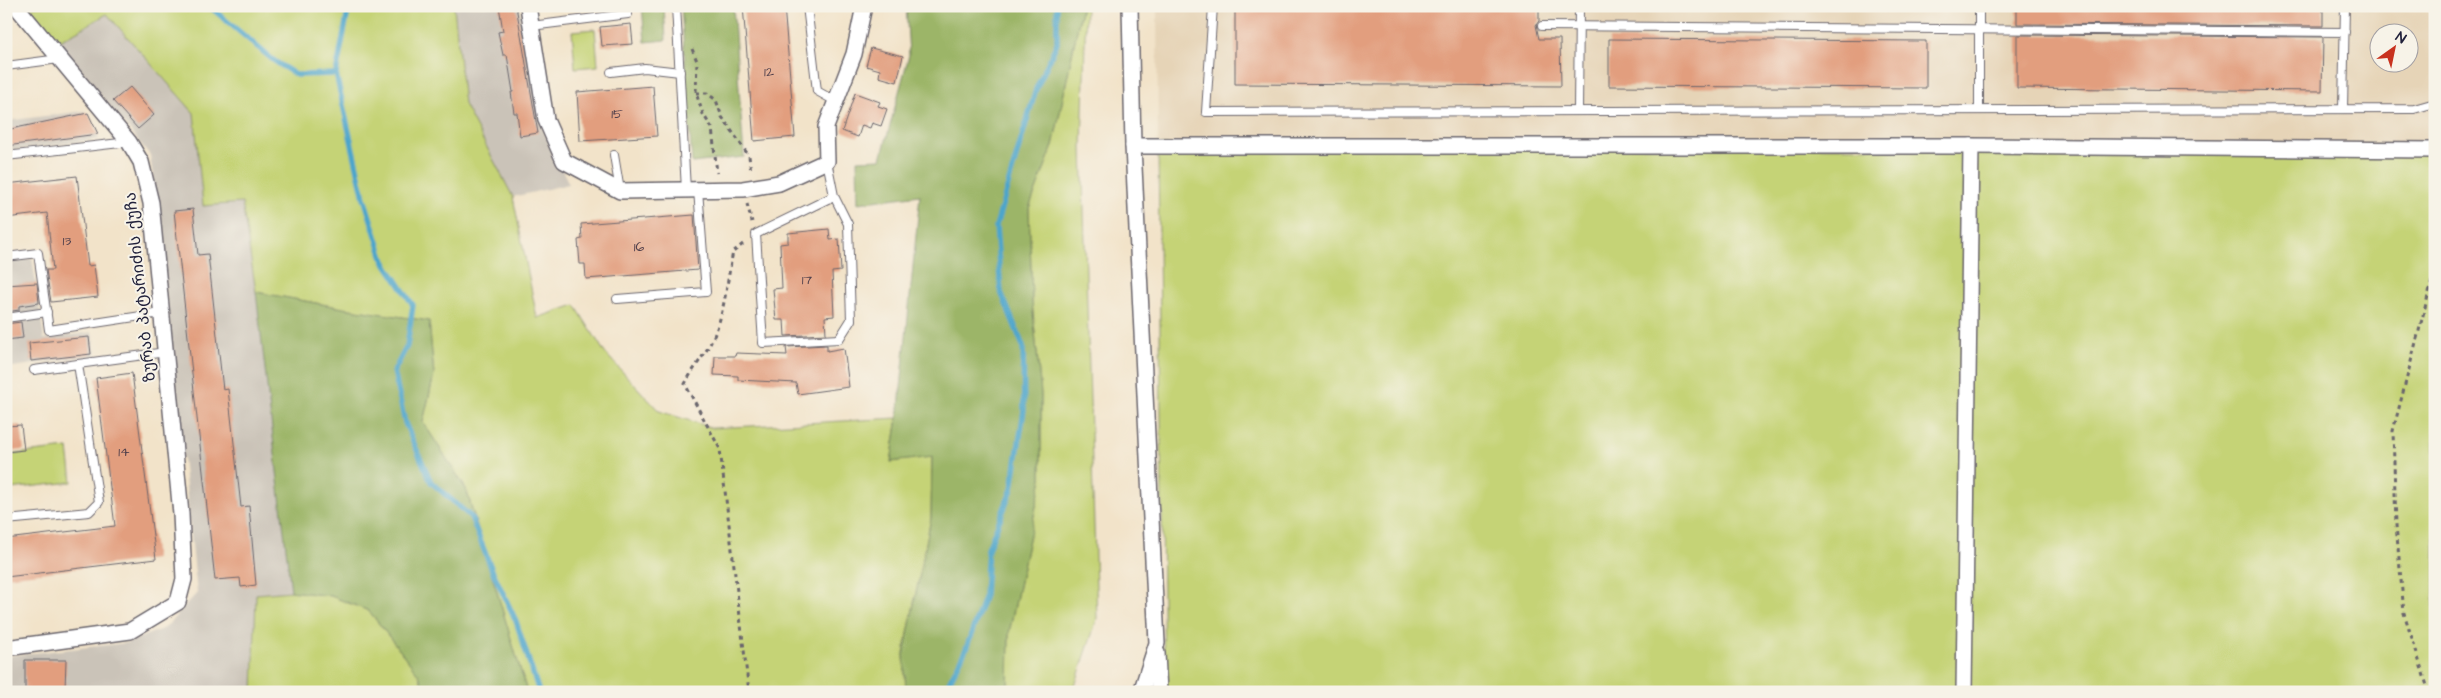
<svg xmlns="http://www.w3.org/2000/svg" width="2441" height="698" viewBox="0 0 2441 698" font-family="'Architects Daughter','Noto Sans Georgian',sans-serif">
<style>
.built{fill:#e6d4b7;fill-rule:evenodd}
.industrial{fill:#cac3b8}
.green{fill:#c5d376;stroke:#747a58}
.forest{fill:#9cb567;stroke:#5f6c51}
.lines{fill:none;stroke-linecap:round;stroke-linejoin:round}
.stream{stroke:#4ea5cb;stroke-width:5.5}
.building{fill:#e29e7e}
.lane-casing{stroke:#6b666d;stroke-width:10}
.street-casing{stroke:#6b666d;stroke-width:18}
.path{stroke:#6b666d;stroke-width:3;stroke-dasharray:4 4;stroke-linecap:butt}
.lane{stroke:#fff;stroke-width:8}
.street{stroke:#fff;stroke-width:15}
.labels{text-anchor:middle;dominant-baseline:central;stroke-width:4;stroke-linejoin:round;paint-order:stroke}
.number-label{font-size:14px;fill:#52414c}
.street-label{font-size:16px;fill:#22223b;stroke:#f7f3e8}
</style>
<rect width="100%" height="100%" fill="#f7f3e8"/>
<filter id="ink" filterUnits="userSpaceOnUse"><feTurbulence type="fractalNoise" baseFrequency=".02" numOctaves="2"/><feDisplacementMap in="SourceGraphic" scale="10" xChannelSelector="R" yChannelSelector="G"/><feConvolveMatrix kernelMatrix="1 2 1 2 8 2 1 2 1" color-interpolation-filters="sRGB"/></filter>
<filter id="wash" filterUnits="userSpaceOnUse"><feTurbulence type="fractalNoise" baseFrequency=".0096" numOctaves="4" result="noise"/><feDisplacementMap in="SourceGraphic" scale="20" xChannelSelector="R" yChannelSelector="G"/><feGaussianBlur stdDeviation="1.12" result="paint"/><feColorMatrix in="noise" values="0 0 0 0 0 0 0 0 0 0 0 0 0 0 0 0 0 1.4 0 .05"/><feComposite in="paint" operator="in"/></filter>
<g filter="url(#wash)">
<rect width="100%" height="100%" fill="#f2e3c9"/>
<path class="built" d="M1157 6H2435V150L1158 145ZM2378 32H2408V62H2378Z"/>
<g class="industrial">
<polygon points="454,6 519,6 542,128 569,184 513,197 464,104"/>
<polygon points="107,14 194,113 203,206 242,203 256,292 291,591 256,594 253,692 6,692 6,656 126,643 165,628 197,593 158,213 150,155 58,42"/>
<polygon points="85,111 99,139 6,151 6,121"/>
<polygon points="32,258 44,339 92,332 96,355 6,368 6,262"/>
</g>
<g class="green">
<polygon points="29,6 454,6 464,104 513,197 537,318 575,305 605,353 659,411 713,428 898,418 891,462 932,456 931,518 904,654 906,692 527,692 466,489 423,422 434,375 429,321 343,308 256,292 242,203 203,206 194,113 107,14 58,42"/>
<polygon points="1082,6 1086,6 1082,148 1097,619 1073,692 1008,692 1009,633 1041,483 1041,394 1032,302 1029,208 1053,146"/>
<polygon points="595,29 598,66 575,68 572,31"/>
<polygon points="1158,145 2435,150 2435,692 1164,692"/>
<polygon points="68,448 72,482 10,489 6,455"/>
<polygon points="291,591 331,596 369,611 419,675 425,692 253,692 256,594"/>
</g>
<g class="forest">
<polygon points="642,6 664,6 666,40 645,42"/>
<polygon points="681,6 733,6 744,157 692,163"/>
<polygon points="906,6 1082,6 1053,146 1029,208 1032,302 1041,394 1041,483 1009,633 1008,692 906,692 904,654 931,518 932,457 891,462 898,418 920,195 858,203 857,160 881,159 909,55"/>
<polygon points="256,292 343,308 429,321 434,375 423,422 466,489 527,692 425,692 419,675 369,611 331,596 291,591"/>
</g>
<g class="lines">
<g class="stream">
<polyline points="209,6 273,60 296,75 336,74"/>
<polyline points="349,6 336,74 364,198 384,261 413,305 407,346 394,371 405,423 431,482 471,517 492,570 516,621 539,692"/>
<polyline points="944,692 966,649 985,595 988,549 1012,489 1024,410 1023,346 1001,292 996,226 1036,89 1057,43 1057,6"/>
</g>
</g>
<g id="blocks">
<g class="building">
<polygon points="499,6 516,6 538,133 520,136 517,113 514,113 511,92 513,92 507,55 503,55 498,32 503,31"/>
<polygon points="743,6 784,6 795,137 754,141"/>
<polygon points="1235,6 1539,6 1539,21 1536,25 1539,39 1560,39 1561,86 1235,84"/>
<polygon points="2017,6 2323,6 2323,26 2017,24"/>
<polygon points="631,24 633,44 602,46 600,27"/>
<polygon points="2017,35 2323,37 2322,91 2017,88"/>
<polygon points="1609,39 1926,41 1926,88 1609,86"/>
<polygon points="871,48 903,56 897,82 879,77 880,70 866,66"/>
<polygon points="653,86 657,136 580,141 577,92"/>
<polygon points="130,87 154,115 138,129 113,101"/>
<polygon points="855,93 880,102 878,106 887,109 881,126 872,123 870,128 862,125 858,137 842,131"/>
<polygon points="88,113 98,134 6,146 6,130"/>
<polygon points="77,176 88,266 94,265 98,297 51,302 46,270 53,270 47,213 6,218 6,184"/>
<polygon points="193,209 198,255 208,254 223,390 228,389 241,507 249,506 256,585 241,587 240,578 215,580 174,211"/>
<polygon points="694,215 698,270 586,279 585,264 580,264 578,240 582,239 581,224"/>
<polygon points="829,229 830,240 839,239 841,271 832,272 834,316 825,317 826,334 785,336 784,320 776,320 773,289 782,288 780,244 788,243 788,233"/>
<polygon points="37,283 39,303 19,306 19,310 6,312 6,285"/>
<polygon points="21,322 23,338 6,340 6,324"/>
<polygon points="89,337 91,354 31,361 29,343"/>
<polygon points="827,345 827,351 844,348 849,387 798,394 796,383 738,380 738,376 714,375 715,356 735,356 736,353 787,355 786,347"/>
<polygon points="132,373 156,559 6,577 6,539 115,526 96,378"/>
<polygon points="21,425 24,450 6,452 6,426"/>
<polygon points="25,660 66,660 65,689 62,689 62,692 25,692"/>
</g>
</g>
</g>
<g filter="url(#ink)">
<use href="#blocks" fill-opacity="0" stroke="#6b666d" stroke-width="1"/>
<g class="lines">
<defs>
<g id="lane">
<polyline points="676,6 686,190"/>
<polyline points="807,6 817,91 835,101"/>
<polyline points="1213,6 1206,112 2414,109 2435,103"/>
<polyline points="1979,6 1979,110"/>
<polyline points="531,26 628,14"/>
<polyline points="1542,26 2345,32"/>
<polyline points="6,66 59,59"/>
<polyline points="611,72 645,68 680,72"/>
<polyline points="2343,109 2345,6"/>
<polyline points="1578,111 1579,6"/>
<polyline points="614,155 620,191"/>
<polyline points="6,156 129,142"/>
<polyline points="827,161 834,196 848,224 851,320 839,339 763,343 756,234 834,196"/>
<polyline points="6,257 38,253 49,330 161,313"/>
<polyline points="617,299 706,292 698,190"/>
<polyline points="6,318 47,312"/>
<polyline points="34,370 166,352"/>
<polyline points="6,520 89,512 99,502 78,364"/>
</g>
<g id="street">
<polyline points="528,6 546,120 564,161 620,191 743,189 779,183 827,161 826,127 854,54 864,6"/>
<polyline points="1130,6 1133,146 1157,643 1141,692"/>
<polyline points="1133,146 1971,146 2435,150"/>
<polyline points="6,648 130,631 178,602 184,579 181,514 151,203 141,162 129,142 16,6"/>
<polyline points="1157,653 1159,692"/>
<polyline points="1964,692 1971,146"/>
</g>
</defs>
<use href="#lane" class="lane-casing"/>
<use href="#street" class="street-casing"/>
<g class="path">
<polyline points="692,49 697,61 696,93 703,114 712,128 717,173"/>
<polyline points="696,93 707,93 716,100 722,117 749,156 751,172"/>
<polyline points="747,204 752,222"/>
<path d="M743 244 733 252C727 280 725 312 713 338 706 354 693 368 685 384L720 449 749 692"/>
<polyline points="2429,692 2404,613 2396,525 2393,431 2435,269"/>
</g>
<use href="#lane" class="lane"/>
<use href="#street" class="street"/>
</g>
</g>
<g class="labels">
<g class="number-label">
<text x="769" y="72">12</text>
<text x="617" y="114">15</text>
<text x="67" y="241">13</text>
<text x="639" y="247">16</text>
<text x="807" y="280">17</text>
<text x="124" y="452">14</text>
</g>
<g class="street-label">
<text transform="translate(140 287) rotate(-96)">ზურაბ პატარიძის ქუჩა</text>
</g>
</g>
<rect width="2441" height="698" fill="none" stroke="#f7f3e8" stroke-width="25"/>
<g transform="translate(2394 48) rotate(33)"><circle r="24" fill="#f7f3e8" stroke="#a29fa3"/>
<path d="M0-4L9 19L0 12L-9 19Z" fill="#c8321e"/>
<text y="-8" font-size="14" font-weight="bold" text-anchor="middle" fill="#22223b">N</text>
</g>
</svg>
